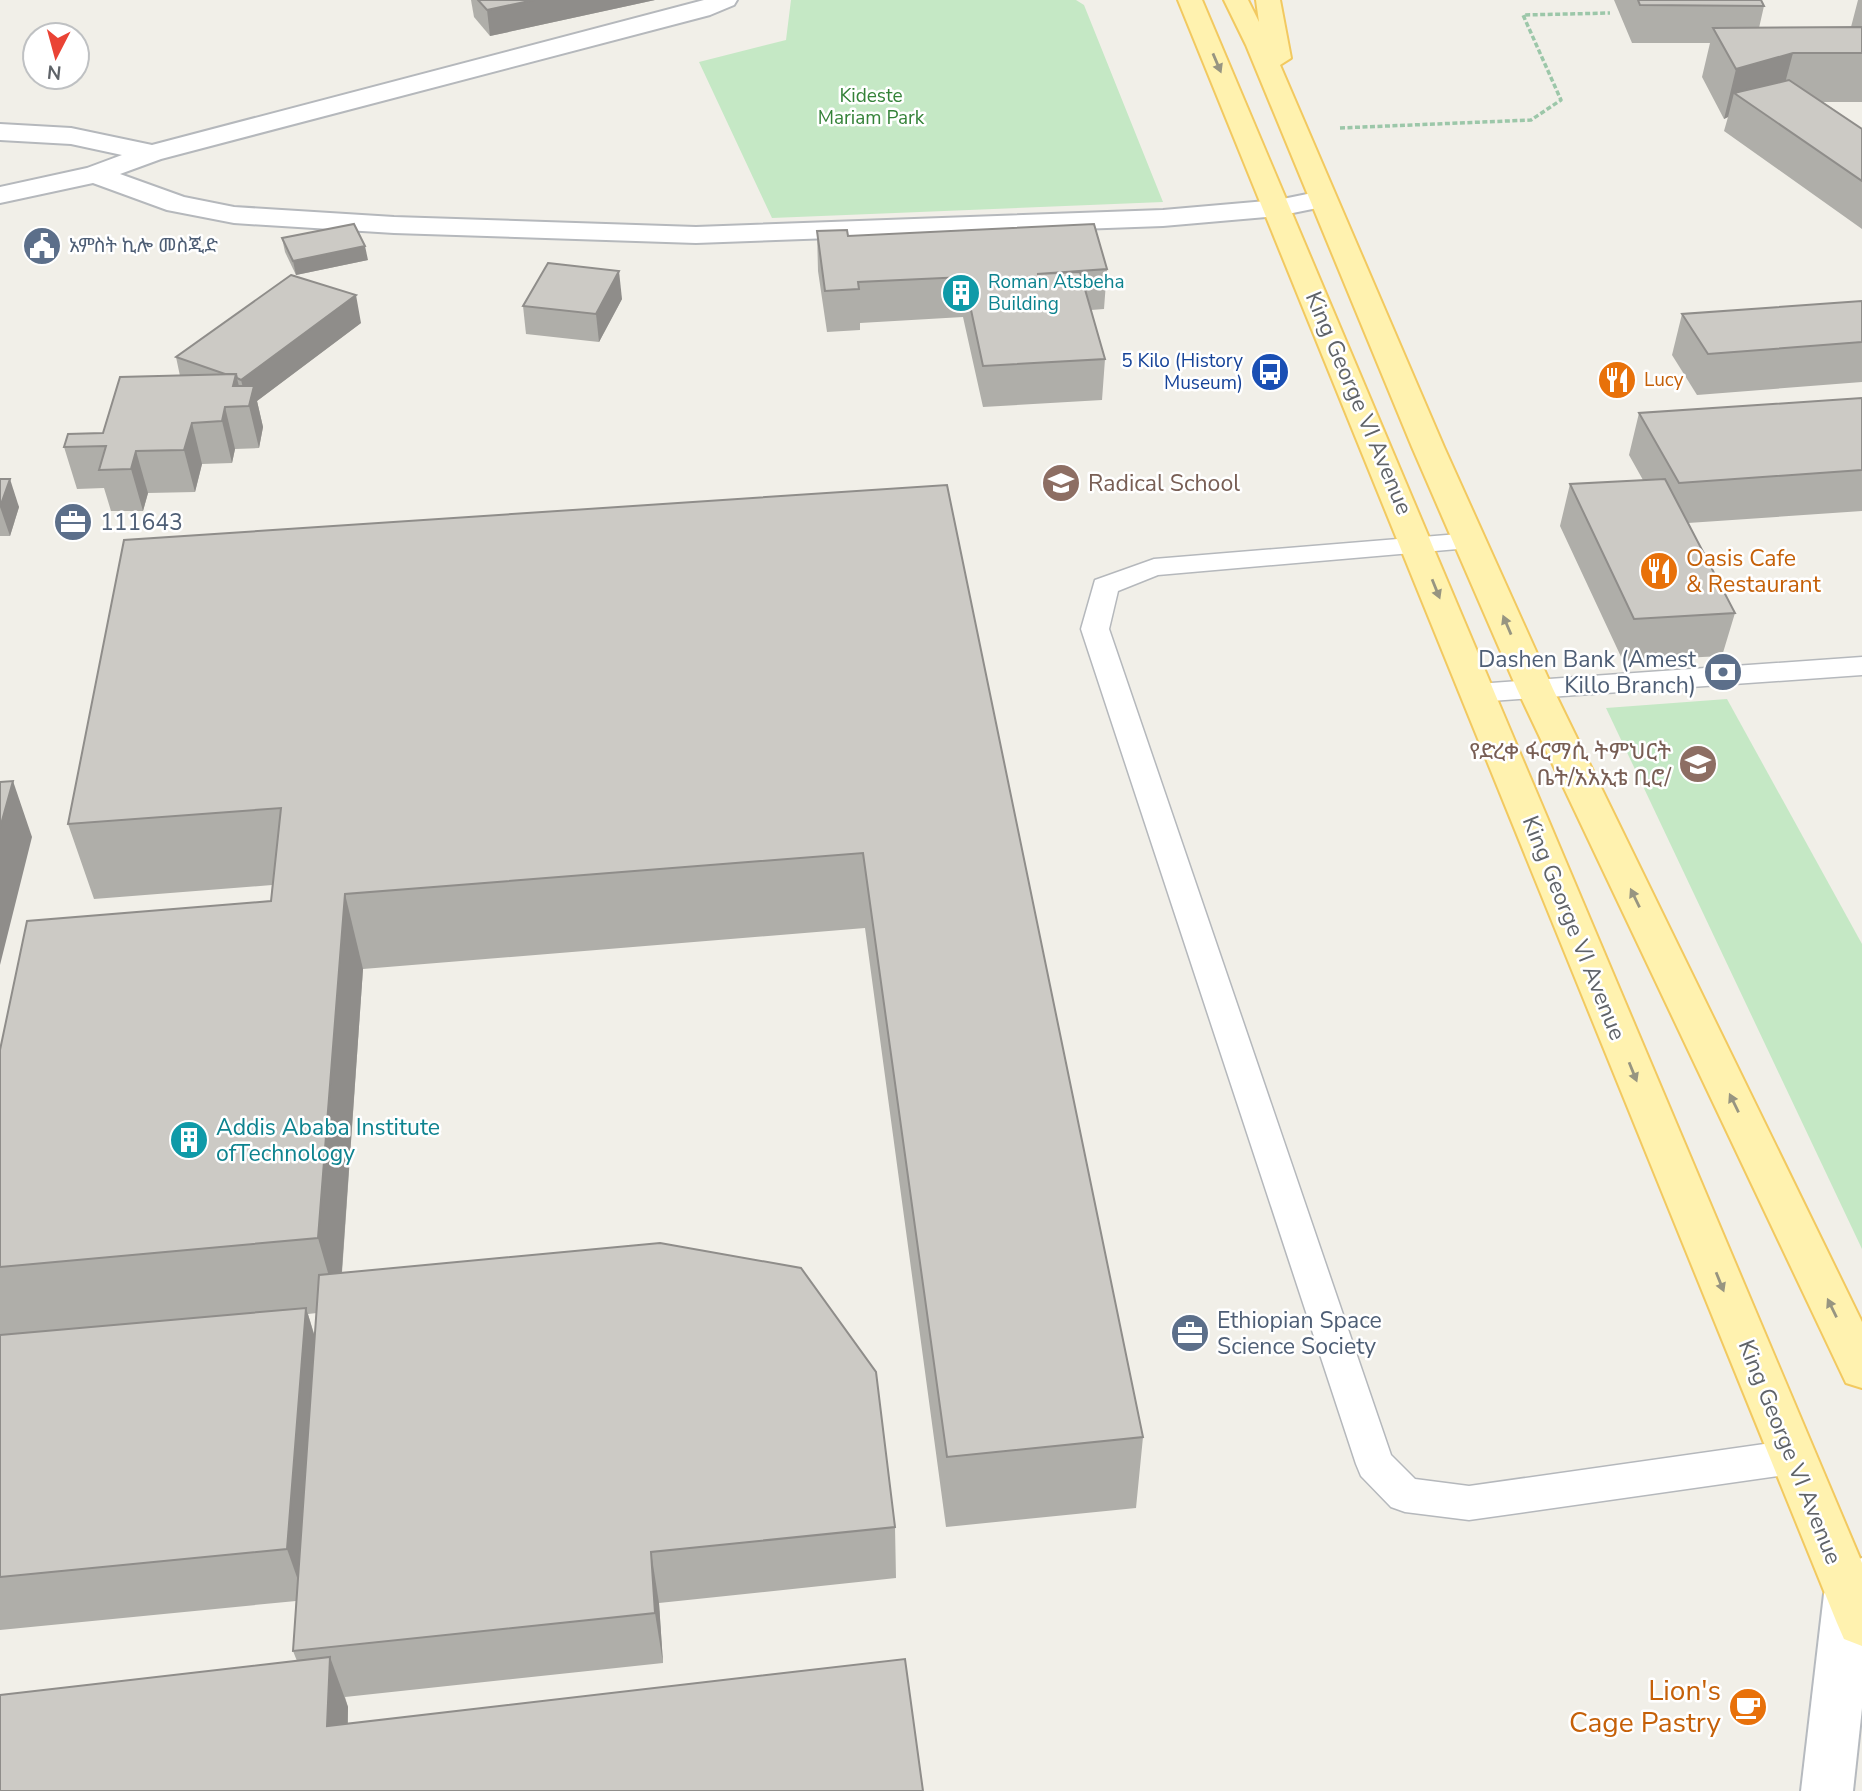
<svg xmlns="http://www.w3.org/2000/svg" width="1862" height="1791" viewBox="0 0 1862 1791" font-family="'Nunito Sans','Noto Sans Ethiopic',sans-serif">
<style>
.green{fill:#c5e8c5}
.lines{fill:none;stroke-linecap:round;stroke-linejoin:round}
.service-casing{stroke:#b5b8bc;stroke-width:3}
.minor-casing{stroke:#b5b8bc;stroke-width:4}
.secondary-casing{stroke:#b6babf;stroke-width:4}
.primary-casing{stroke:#f2c960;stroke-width:4}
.path{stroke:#9cc7a9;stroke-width:3.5;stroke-dasharray:5 2.5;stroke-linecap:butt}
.service{fill:#fff;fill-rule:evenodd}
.minor{fill:#fff;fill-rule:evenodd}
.secondary{fill:#fff;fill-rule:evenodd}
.primary{fill:#fff2af;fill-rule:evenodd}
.wall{fill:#afaea9;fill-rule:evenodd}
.shaded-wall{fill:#8f8d8a}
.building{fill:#cccac5;stroke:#8f8d8a;stroke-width:2}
.oneway{fill:#979581}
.labels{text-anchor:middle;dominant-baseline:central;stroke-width:5;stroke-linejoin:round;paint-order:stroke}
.far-park-label{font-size:19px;fill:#348238;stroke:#fff}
.far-service-label{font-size:19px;fill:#4e5e75;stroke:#fff;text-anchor:start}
.far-culture-label{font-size:19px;fill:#0d838f;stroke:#fff;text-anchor:start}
.far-transit-label{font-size:19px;fill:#164399;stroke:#fff;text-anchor:end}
.far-food-label{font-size:19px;fill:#c56008;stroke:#fff;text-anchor:start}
.street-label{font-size:23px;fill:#5f6368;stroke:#fff}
.education-label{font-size:23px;fill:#785e54;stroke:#fff;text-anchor:start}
.service-label{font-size:23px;fill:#4e5e75;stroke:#fff;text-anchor:start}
.food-label{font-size:23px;fill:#c56008;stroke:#fff;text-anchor:start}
.culture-label{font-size:23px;fill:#0d838f;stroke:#fff;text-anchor:start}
.near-food-label{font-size:28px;fill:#c56008;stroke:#fff;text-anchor:end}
</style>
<rect width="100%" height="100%" fill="#f1efe8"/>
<g class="green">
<polygon points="791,0 1076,0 1084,5 1163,202 772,218 699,62 786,40"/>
<polygon points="1727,699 1862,944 1862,1249 1606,708"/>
</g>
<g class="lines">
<defs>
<g id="service">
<polygon points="1471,533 1481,535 1484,541 1481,547 1158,575 1118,591 1109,629 1391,1455 1415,1479 1469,1486 1792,1440 1806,1445 1811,1457 1806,1469 1792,1474 1469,1520 1405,1512 1391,1507 1361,1476 1356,1464 1081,629 1095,580 1154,559"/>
<polygon points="1862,657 1862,675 1477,702 1467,700 1463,693 1467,686 1477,684"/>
</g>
<polygon id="minor" points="704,0 737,0 734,5 710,15 161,159 120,174 184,197 234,207 394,217 696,227 1163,210 1278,200 1322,191 1332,193 1336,199 1332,205 1278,216 1163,226 696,243 394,233 234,223 167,210 93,183 0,203 0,187 87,168 122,155 71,144 0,140 0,124 71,128 152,145"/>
<path id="secondary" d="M1862 1558V1708L1853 1791H1801L1824 1594C1833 1574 1842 1565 1862 1558Z"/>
<g id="primary">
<polygon points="1178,0 1202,0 1862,1563 1862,1646 1844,1639 1837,1623"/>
<polygon points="1224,0 1248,0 1259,22 1256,0 1280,0 1291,58 1280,65 1444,447 1553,689 1862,1322 1862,1388 1846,1383 1517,689 1412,447 1246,45"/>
</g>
</defs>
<use href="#service" class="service-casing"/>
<use href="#minor" class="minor-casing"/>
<use href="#secondary" class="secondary-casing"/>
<use href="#primary" class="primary-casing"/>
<polyline class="path" points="1340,128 1531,120 1561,100 1523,15 1610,13"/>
<use href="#service" class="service"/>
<use href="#minor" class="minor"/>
<use href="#secondary" class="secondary"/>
<use href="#primary" class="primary"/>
</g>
<g class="wall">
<polygon points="471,0 655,0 490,36 474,17"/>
<polygon points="1614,0 1761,0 1764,6 1759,28 1851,27 1858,0 1862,0 1862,102 1823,102 1862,129 1862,229 1724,131 1728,117 1724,119 1702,77 1710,43 1632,43"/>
<polygon points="817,231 848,236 1107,269 1104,309 1091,310 1105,359 1102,400 983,407 963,317 860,323 860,330 827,332 818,271"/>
<polygon points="282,238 368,260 296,275 285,252"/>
<polygon points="622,299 599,342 526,334 523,306"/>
<polygon points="1862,301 1862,382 1697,395 1672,355 1682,314"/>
<polygon points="361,323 257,401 263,427 259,448 235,449 232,463 202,464 195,492 148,493 143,511 111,511 104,488 77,489 64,447 103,433 180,376 176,357"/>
<polygon points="1862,398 1862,511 1688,523 1735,613 1722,656 1623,661 1560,526 1570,484 1643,480 1629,455 1639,413"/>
<polygon points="0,479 19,507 10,536 0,536"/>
<path d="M947 485 1143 1437 1136 1508 946 1527 865 928 363 969 342 1273 895 1527 896 1578 659 1603 663 1663 345 1697 348 1707V1724L0 1791 297 1661 293 1651 296 1601 0 1630V1050L271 901 272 885 94 899 68 824ZM317 1313 315 1337 308 1314Z"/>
</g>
<g class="shaded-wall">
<polygon points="534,0 655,0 490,36 487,10"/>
<polygon points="1793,53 1780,102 1734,93 1728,117 1724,119 1736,69"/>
<polygon points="365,246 368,260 296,275 293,261"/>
<polygon points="619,271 622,299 599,342 596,314"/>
<polygon points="356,295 361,323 257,401 263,427 259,448 249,406 248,407 241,380"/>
<polygon points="236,374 244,407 233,386"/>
<polygon points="225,407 235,449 232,463 222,421"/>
<polygon points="192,423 202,464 195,492 184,450"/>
<polygon points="136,451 148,493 143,511 131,469"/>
<polygon points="10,479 19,507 10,536 0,507"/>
<polygon points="13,781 32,837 0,965 0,828"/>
<polygon points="345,894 363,969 339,1311 318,1238"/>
<polygon points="306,1308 322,1361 305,1600 287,1549"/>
<polygon points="651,1552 659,1603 663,1663 655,1613"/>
<polygon points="330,1657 348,1707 346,1775 327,1726"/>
</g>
<g class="building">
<polygon points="478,0 534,0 487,10"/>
<polygon points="1638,0 1761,0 1764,6 1640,5"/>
<polygon points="1862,27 1862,53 1793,53 1736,69 1713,28"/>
<polygon points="1789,80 1862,129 1862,181 1734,93"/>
<polygon points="354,224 365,246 293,261 282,238"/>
<polygon points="1094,224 1107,269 1037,274 1080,272 1105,359 983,366 964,277 858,282 859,289 825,291 817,231 847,230 848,236"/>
<polygon points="548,263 619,271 596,314 523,306"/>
<polygon points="291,275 356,295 241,380 237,378 236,374 225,374 176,357"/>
<polygon points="1862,301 1862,342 1708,354 1682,314"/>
<polygon points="236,374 233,386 254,386 249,406 225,407 222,421 192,423 184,450 136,451 131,469 99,470 106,446 64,447 68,434 103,433 120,377"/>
<polygon points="1862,398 1862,470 1679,483 1639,413"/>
<polygon points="0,479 10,479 0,507"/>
<polygon points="1665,479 1735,613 1634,619 1570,484"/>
<polygon points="947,485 1143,1437 947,1457 863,853 345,894 318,1238 0,1267 0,1050 27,921 271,901 281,808 68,824 124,540"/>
<polygon points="13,781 0,828 0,782"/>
<polygon points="660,1243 801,1268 876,1372 895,1527 651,1552 655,1613 293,1651 319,1275"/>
<polygon points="306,1308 287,1549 0,1577 0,1335"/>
<polygon points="330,1657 327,1726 905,1659 923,1791 0,1791 0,1695"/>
</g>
<defs><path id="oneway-solid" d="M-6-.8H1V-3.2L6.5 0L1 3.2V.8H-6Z" transform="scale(1.75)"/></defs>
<g class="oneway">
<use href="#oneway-solid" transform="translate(1217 63) rotate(67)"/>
<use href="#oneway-solid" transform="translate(1436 589) rotate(68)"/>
<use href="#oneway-solid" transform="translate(1507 625) rotate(-113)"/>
<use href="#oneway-solid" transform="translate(1635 898) rotate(-116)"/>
<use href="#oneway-solid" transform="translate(1633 1072) rotate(68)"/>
<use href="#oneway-solid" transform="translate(1734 1103) rotate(-116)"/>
<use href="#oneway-solid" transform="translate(1720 1282) rotate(68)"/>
<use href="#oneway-solid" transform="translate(1832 1308) rotate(-116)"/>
</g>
<defs>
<symbol id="civic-disc" viewBox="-11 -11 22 22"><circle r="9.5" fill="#5c6f8a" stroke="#fff"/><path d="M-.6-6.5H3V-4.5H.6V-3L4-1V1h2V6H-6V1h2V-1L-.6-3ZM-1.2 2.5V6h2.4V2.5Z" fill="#fff"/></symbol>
<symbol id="building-disc" viewBox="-11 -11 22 22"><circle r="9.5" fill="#0f9aa8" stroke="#fff"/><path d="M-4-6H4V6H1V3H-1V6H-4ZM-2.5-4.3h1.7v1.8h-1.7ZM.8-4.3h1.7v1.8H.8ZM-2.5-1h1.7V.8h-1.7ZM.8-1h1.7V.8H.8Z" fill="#fff"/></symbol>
<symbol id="bus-disc" viewBox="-11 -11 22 22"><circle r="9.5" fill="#1a4fb4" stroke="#fff"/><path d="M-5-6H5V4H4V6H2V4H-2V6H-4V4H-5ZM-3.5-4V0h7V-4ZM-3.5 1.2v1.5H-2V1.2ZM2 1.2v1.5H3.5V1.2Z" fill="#fff"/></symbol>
<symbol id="restaurant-disc" viewBox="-11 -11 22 22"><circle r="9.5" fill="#e8710a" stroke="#fff"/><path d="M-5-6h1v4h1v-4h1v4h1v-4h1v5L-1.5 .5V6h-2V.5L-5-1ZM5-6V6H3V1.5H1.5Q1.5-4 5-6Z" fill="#fff"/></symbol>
<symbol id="school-disc" viewBox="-11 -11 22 22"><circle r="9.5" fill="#8d6e63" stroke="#fff"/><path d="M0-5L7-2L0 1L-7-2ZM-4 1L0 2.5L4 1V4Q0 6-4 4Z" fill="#fff"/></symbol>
<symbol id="office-disc" viewBox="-11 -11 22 22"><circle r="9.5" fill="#5c6f8a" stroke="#fff"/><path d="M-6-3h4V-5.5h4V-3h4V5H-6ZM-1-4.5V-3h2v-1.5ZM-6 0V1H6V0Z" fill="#fff"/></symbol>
<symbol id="bank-disc" viewBox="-11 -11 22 22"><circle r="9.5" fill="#5c6f8a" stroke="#fff"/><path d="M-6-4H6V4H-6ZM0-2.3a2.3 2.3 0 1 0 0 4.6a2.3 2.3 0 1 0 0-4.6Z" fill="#fff"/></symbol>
<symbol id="university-disc" viewBox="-11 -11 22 22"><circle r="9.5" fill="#8d6e63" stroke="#fff"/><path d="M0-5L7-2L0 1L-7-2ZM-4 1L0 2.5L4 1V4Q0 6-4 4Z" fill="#fff"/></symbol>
<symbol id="cafe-disc" viewBox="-11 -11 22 22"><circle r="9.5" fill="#e8710a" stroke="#fff"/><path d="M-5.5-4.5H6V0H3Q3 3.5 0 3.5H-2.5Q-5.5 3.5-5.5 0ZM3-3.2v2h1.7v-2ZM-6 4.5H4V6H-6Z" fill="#fff"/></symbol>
</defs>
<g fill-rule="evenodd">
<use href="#civic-disc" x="20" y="224" width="44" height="44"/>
<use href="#building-disc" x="939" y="271" width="44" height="44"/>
<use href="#bus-disc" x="1248" y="350" width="44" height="44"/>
<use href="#restaurant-disc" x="1595" y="358" width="44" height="44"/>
<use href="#school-disc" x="1039" y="461" width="44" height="44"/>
<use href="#office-disc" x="51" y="500" width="44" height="44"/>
<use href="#restaurant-disc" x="1637" y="549" width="44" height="44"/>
<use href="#bank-disc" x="1701" y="650" width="44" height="44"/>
<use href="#university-disc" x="1676" y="742" width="44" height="44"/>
<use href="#building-disc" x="167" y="1118" width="44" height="44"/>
<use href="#office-disc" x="1168" y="1311" width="44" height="44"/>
<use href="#cafe-disc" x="1726" y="1685" width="44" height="44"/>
</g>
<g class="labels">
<g class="far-park-label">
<text x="871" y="96">Kideste<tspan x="871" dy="22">Mariam Park</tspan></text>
</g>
<g class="far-service-label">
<text x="69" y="246">አምስት ኪሎ መስጂድ</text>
</g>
<g class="far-culture-label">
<text x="988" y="282">Roman Atsbeha<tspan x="988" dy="22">Building</tspan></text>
</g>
<g class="far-transit-label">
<text x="1243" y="361">5 Kilo (History<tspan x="1243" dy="22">Museum)</tspan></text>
</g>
<g class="far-food-label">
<text x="1644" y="380">Lucy</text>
</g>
<g class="street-label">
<text transform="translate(1359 403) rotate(67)">King George VI Avenue</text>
<text transform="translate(1574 928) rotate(68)">King George VI Avenue</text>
<text transform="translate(1790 1452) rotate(68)">King George VI Avenue</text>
</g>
<g class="education-label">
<text x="1088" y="483">Radical School</text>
<text x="1671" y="751" text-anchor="end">የድረቀ ፋርማሲ ትምህርት<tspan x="1671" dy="26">ቤት/አአኢቴ ቢሮ/</tspan></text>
</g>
<g class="service-label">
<text x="100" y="522">111643</text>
<text x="1696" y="659" text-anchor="end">Dashen Bank (Amest<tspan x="1696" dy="26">Killo Branch)</tspan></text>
<text x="1217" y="1320">Ethiopian Space<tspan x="1217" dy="26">Science Society</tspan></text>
</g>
<g class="food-label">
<text x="1686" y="558">Oasis Cafe<tspan x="1686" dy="26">&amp; Restaurant</tspan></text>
</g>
<g class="culture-label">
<text x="216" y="1127">Addis Ababa Institute<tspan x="216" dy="26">ofTechnology</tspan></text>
</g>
<g class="near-food-label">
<text x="1721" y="1691">Lion's<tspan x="1721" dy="32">Cage Pastry</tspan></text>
</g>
</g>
<g transform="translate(56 56) rotate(186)"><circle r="33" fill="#ffffff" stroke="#bfc1c3" stroke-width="2"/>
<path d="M0-5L12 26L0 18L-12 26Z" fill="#ea4335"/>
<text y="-10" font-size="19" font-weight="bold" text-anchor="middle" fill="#5f6368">N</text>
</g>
</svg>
